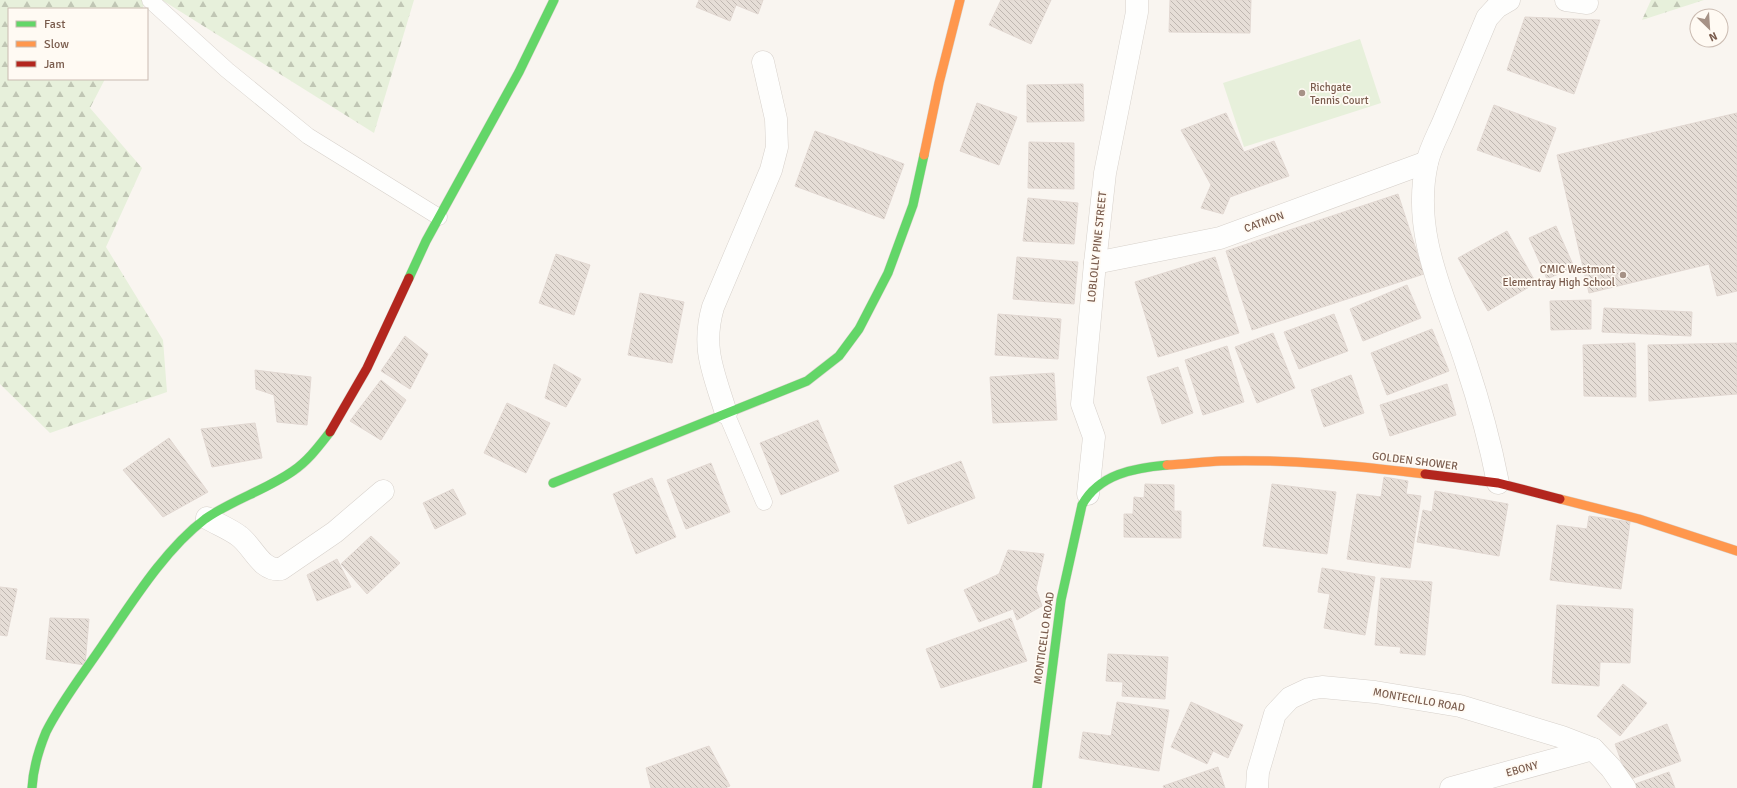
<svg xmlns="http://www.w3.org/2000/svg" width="1737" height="788" viewBox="0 0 1737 788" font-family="Signika,sans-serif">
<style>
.forest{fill:url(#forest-firs)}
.garden{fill:#e7f0db}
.building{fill:url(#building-back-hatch);stroke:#e2d8d2}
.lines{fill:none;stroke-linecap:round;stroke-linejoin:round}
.lane-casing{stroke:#d7d1cb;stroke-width:17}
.street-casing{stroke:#d7d1cb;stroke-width:23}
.fast-casing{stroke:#d9d2cb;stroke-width:10}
.slow-casing{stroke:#d9d2cb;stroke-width:10}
.jam-casing{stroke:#d9d2cb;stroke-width:10}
.lane{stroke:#fefefd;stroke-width:16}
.street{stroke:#fefefd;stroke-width:22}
.fast{stroke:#63d668;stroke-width:9}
.slow{stroke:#ff974d;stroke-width:9}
.jam{stroke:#b3261e;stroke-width:9}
.poi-dot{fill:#a69286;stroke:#fffaf3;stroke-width:1.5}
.labels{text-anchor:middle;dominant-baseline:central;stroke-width:3.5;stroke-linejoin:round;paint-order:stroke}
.poi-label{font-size:11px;fill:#7a5c4d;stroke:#fffaf3;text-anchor:start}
.street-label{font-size:11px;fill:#7a5c4d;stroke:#fffaf3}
</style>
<defs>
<pattern id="forest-firs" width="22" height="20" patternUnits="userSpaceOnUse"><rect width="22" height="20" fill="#e7f0db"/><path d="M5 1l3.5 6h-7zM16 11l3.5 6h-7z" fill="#c0c6b4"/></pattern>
<pattern id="building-back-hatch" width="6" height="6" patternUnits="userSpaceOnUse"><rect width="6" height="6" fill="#e6ded7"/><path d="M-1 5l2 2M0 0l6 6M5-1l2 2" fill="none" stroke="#bfb7b1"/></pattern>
</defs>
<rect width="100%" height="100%" fill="#f9f5f0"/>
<g class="forest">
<polygon points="0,0 147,0 142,9 9,9 9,79 105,79 90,108 142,168 106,247 163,340 167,392 50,433 0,384"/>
<polygon points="162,0 414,0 374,133"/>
<polygon points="1651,0 1704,0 1642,20"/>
</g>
<polygon class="garden" points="1360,39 1381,103 1244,147 1223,83"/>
<g class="building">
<polygon points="699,0 763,0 758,14 736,5 730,21 696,7"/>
<polygon points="1001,0 1051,0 1031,44 989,25"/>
<polygon points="1170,0 1251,0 1250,33 1169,32"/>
<polygon points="1525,17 1600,20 1574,94 1507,70"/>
<polygon points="1083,84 1084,121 1027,122 1027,85"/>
<polygon points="977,103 1017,117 999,165 960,151"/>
<polygon points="1494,105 1556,128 1540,172 1477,150"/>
<polygon points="1226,113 1244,152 1274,141 1289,176 1230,197 1223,214 1201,208 1211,185 1181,130"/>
<polygon points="1737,113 1737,291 1717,296 1709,264 1589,293 1557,155"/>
<polygon points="815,131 904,164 884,219 795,186"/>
<polygon points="1029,142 1074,143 1074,189 1028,188"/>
<polygon points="1398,194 1424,274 1252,330 1226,251"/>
<polygon points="1028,198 1078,203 1074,244 1023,241"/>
<polygon points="1556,226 1574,267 1547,279 1529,238"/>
<polygon points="1507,231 1536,283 1488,311 1458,258"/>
<polygon points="556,254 590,265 574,315 539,303"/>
<polygon points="1017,257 1078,262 1074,304 1013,299"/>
<polygon points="1215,257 1239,333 1158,357 1135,282"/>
<polygon points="1407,285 1421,318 1363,341 1350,309"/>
<polygon points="640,293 684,302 672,363 628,355"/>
<polygon points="1591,300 1591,329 1551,330 1550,301"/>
<polygon points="1604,308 1692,312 1691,336 1602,332"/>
<polygon points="998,314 1061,319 1058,359 995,355"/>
<polygon points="1334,314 1348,351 1299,369 1284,332"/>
<polygon points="1432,329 1449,371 1387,395 1371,353"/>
<polygon points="1273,333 1295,388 1257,403 1235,347"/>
<polygon points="405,336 428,354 410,389 381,371"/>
<polygon points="1635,343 1636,397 1584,396 1583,345"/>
<polygon points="1737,343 1737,394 1649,401 1648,345"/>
<polygon points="1227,346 1244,402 1203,415 1185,360"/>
<polygon points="554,364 581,379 566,407 545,398"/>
<polygon points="1178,367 1193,413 1162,424 1147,377"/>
<polygon points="255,370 311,377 307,425 277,422 274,395 256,389"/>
<polygon points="1054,373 1057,420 993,423 990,377"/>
<polygon points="1351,375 1364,413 1324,427 1311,390"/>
<polygon points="381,380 406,400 381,440 350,421"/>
<polygon points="1447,384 1456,415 1390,436 1380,405"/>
<polygon points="507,403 550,423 526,473 484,453"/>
<polygon points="818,420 839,471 781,495 760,443"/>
<polygon points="255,423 262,458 212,467 201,429"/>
<polygon points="169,438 208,492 163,517 123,470"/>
<polygon points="961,461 975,498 908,524 894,486"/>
<polygon points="711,463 730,512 686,529 667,480"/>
<polygon points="1384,477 1408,481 1406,494 1421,496 1410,568 1347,559 1357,494 1381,497"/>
<polygon points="652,478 676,537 636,554 613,494"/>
<polygon points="1145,484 1174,485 1174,511 1181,511 1181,538 1124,537 1124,514 1133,514 1134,497 1144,498"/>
<polygon points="1272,484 1336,492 1327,554 1263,546"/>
<polygon points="453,489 466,514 435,529 423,503"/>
<polygon points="1435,491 1508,504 1499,556 1417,542 1423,510 1432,512"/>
<polygon points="1589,516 1630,522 1621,589 1550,580 1557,525 1587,529"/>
<polygon points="371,536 400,563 367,594 341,564"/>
<polygon points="1008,550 1044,554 1036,589 1042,606 1017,620 1013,609 979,622 964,590 999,574"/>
<polygon points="337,559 351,587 317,601 307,575"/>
<polygon points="1322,568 1375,577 1365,635 1324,628 1330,594 1318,592"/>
<polygon points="1381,578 1432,582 1425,655 1400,653 1401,647 1375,645"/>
<polygon points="0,587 17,589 7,636 0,635"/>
<polygon points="1557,605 1633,609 1630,663 1600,662 1599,686 1552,683"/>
<polygon points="50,618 89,619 85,665 46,659"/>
<polygon points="1011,618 1027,661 941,688 926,649"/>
<polygon points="1108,654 1168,657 1165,699 1122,696 1123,682 1106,681"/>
<polygon points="1623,684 1647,703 1620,736 1597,716"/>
<polygon points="1117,702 1169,710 1159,771 1079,758 1083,732 1111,736"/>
<polygon points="1191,702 1243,725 1228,758 1213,751 1207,764 1171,747"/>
<polygon points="1667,724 1681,761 1628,780 1615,744"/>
<polygon points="709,746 730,786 725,788 651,788 646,768"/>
<polygon points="1218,767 1225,788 1164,788 1163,786"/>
<polygon points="1669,772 1675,788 1636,788 1635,784"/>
</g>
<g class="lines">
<defs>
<g id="lane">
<polyline points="150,0 227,70 308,136 439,217"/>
<polyline points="726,413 764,502"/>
</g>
<g id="street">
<polyline points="1566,0 1587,3"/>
<polyline points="1095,263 1220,238 1427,162"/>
<path d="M726 413C714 373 701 349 713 307L771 170 777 147 776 119 763 62"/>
<path d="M1498 483C1490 442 1479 402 1466 363 1445 297 1411 234 1427 163 1430 148 1439 133 1445 118 1459 85 1473 51 1487 18L1497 7 1509 0"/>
<polyline points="1088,494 1094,437 1082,404 1095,263 1105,173 1137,12 1137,0"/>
<path d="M207 518C217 524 230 529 239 536 253 546 261 572 281 569L335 532 383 491"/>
<polyline points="1257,788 1258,772 1275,714 1290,698 1309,689 1322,687 1375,692 1460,706 1562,737 1593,749 1611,768 1625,788"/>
<polyline points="1451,788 1593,749"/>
</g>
<g id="fast">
<polyline points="409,278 426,241 519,72 554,0"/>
<polyline points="553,483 807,381 839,356 859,329 888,273 913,205 924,155"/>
<path d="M32 788C33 770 39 749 46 732 61 702 83 674 102 646 131 604 164 550 205 519 232 500 266 490 293 471 308 461 319 446 330 432"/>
<path d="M1037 788 1061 600 1082 505C1099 474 1134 468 1167 465"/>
</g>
<g id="slow">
<polyline points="924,155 939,83 960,0"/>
<path d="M1167 465C1185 464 1203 462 1221 461 1289 459 1358 466 1425 474"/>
<polyline points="1560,499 1639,519 1737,551"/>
</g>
<g id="jam">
<polyline points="330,432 367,368 409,278"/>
<polyline points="1425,474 1498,483 1560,499"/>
</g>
</defs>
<use href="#lane" class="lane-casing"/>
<use href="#street" class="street-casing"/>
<use href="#fast" class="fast-casing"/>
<use href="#slow" class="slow-casing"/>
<use href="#jam" class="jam-casing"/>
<use href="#lane" class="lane"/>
<use href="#street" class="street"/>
<use href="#fast" class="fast"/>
<use href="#slow" class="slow"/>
<use href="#jam" class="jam"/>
</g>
<g class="poi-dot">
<circle cx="1302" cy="93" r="4"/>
<circle cx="1623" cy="275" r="4"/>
</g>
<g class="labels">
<g class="poi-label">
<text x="1310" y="87">Richgate<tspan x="1310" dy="13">Tennis Court</tspan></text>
<text x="1615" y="269" text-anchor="end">CMIC Westmont<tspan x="1615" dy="13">Elementray High School</tspan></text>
</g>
<g class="street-label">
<text transform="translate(1264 222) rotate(-20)">CATMON</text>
<text transform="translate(1097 247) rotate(-84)">LOBLOLLY PINE STREET</text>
<text transform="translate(1415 461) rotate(7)">GOLDEN SHOWER</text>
<text transform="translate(1044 638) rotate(-82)">MONTICELLO ROAD</text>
<text transform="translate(1419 700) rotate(10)">MONTECILLO ROAD</text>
<text transform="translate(1522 769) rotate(-15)">EBONY</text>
</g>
</g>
<rect x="8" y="8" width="140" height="72" fill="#fffaf3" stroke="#cabbb1"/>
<rect x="16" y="21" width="20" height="6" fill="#63d668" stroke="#cabbb1"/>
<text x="44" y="28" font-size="12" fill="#7a5c4d">Fast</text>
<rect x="16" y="41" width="20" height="6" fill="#ff974d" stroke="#cabbb1"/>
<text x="44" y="48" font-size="12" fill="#7a5c4d">Slow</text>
<rect x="16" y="61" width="20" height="6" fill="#b3261e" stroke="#cabbb1"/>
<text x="44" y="68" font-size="12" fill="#7a5c4d">Jam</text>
<g transform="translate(1709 28) rotate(155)"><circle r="19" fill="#fffaf3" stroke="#cabbb1"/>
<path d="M0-3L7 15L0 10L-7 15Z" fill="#a69286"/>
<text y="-6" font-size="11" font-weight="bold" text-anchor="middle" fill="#7a5c4d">N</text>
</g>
</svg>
